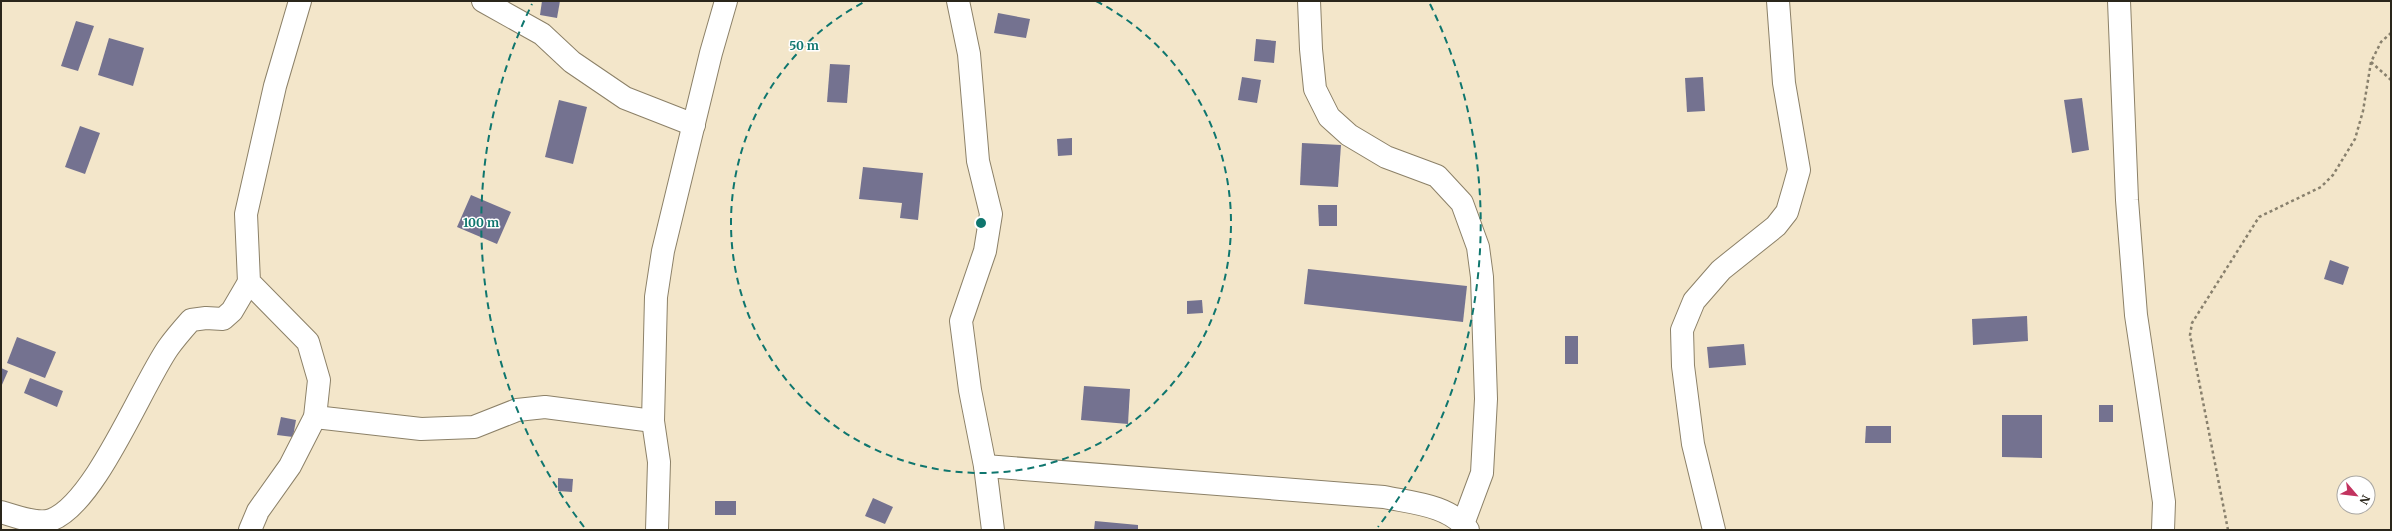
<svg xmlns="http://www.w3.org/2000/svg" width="2392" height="531" viewBox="0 0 2392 531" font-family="Merriweather,serif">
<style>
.building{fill:#747290}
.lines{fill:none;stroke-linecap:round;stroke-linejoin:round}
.street-casing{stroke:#8c8168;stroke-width:24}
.path{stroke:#88806d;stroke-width:2.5;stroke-dasharray:3 3;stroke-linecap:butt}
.street{stroke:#fff;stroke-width:22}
.ring{fill:none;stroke:#0f766e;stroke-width:2;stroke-dasharray:7 5}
.centre{fill:#0f766e;stroke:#fff;stroke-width:2}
.ring-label{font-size:12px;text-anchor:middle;font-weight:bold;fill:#0f766e;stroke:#fff;stroke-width:3;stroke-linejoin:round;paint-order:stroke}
</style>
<rect width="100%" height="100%" fill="#f3e6ca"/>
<g class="building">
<polygon points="542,1 560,1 557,18 540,15"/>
<polygon points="998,13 1030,19 1026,38 994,33"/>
<polygon points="76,21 94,26 78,71 61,66"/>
<polygon points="109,38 144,48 133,86 98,75"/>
<polygon points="1256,39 1276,41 1274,63 1254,61"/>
<polygon points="830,64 850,65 847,103 827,102"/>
<polygon points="1242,77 1261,80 1257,103 1238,100"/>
<polygon points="1703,77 1705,111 1687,112 1685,78"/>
<polygon points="2082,98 2089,150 2072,153 2064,100"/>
<polygon points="559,100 587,107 573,164 545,157"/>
<polygon points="80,126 100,133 85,174 65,167"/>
<polygon points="1072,138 1072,155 1058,156 1057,139"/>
<polygon points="1302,143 1341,145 1338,187 1300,185"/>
<polygon points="863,167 923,173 918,220 900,218 902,203 859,199"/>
<polygon points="471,195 511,212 497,244 457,227"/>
<polygon points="1318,205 1337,205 1337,226 1319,226"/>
<polygon points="2330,260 2349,267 2343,285 2324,279"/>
<polygon points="1308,269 1467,286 1463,322 1304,304"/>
<polygon points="1202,300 1203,313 1187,314 1187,301"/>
<polygon points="2027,316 2028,341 1973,345 1972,319"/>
<rect x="1565" y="336" width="13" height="28"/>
<polygon points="17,337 56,352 45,378 7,363"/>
<polygon points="1744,344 1746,365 1709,368 1707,347"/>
<polygon points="1,368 8,371 1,387"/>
<polygon points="30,378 63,391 57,407 24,393"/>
<polygon points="1084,386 1130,389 1128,424 1081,420"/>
<rect x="2099" y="405" width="14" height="17"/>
<polygon points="2002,415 2042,415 2042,458 2002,457"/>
<polygon points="281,417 296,420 293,437 277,435"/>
<polygon points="1866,426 1891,426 1891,443 1865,443"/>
<polygon points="558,478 573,479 572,492 558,491"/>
<polygon points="873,498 893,507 885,524 865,516"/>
<rect x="715" y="501" width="21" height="14"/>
<polygon points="1095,521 1138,525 1138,530 1094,530"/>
</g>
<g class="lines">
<defs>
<g id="street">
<polyline points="483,1 542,34 572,62 625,98 694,125"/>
<polyline points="958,1 969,54 978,161 991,214 985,251 961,321 970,390 985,466 993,530"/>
<polyline points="1309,1 1311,49 1315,89 1329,117 1349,135 1386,157 1437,176 1462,203 1478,247 1482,277 1486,399 1482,473 1463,524"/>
<polyline points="2119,1 2127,200 2136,315 2164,502 2163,530"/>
<polyline points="315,417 421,429 474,427 517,410 545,407 653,421"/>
<path d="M985 466 1384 497C1413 503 1449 505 1468 530"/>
<path d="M1 512C15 516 37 525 51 520 95 504 141 387 168 348 175 338 183 329 191 320L206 318 223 319 232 311 249 282"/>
<polyline points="250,530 258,511 290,466 315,417 319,380 308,342 249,282 246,214 275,86 300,1"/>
<polyline points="657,530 659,462 653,421 656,297 663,251 711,53 726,1"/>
<polyline points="1714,530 1693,444 1683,366 1682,330 1694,301 1721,270 1776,226 1787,212 1794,188 1799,170 1784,83 1778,1"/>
</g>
</defs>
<use href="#street" class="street-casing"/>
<g class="path">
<polyline points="2371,62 2391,80"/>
<polyline points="2228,530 2190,335 2192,323 2259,217 2321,187 2333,175 2355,139 2363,111 2371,62 2381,42 2391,33"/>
</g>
<use href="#street" class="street"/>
</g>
<g class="ring">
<path d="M1096 1A250 250 0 1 1 866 1"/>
<path d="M584 527A500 500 0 0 1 532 4M1430 4A500 500 0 0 1 1378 527"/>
</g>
<circle cx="981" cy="223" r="6" class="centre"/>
<g class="ring-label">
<text x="804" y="50">50 m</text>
<text x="481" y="227">100 m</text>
</g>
<rect width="2392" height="531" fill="none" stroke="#2a261b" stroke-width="4"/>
<g transform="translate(2356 495) rotate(118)"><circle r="19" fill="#ffffff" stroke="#aaa8a4"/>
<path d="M0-3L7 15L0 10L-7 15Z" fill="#c2335f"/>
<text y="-6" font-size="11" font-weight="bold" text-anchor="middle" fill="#2a261b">N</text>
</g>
</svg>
